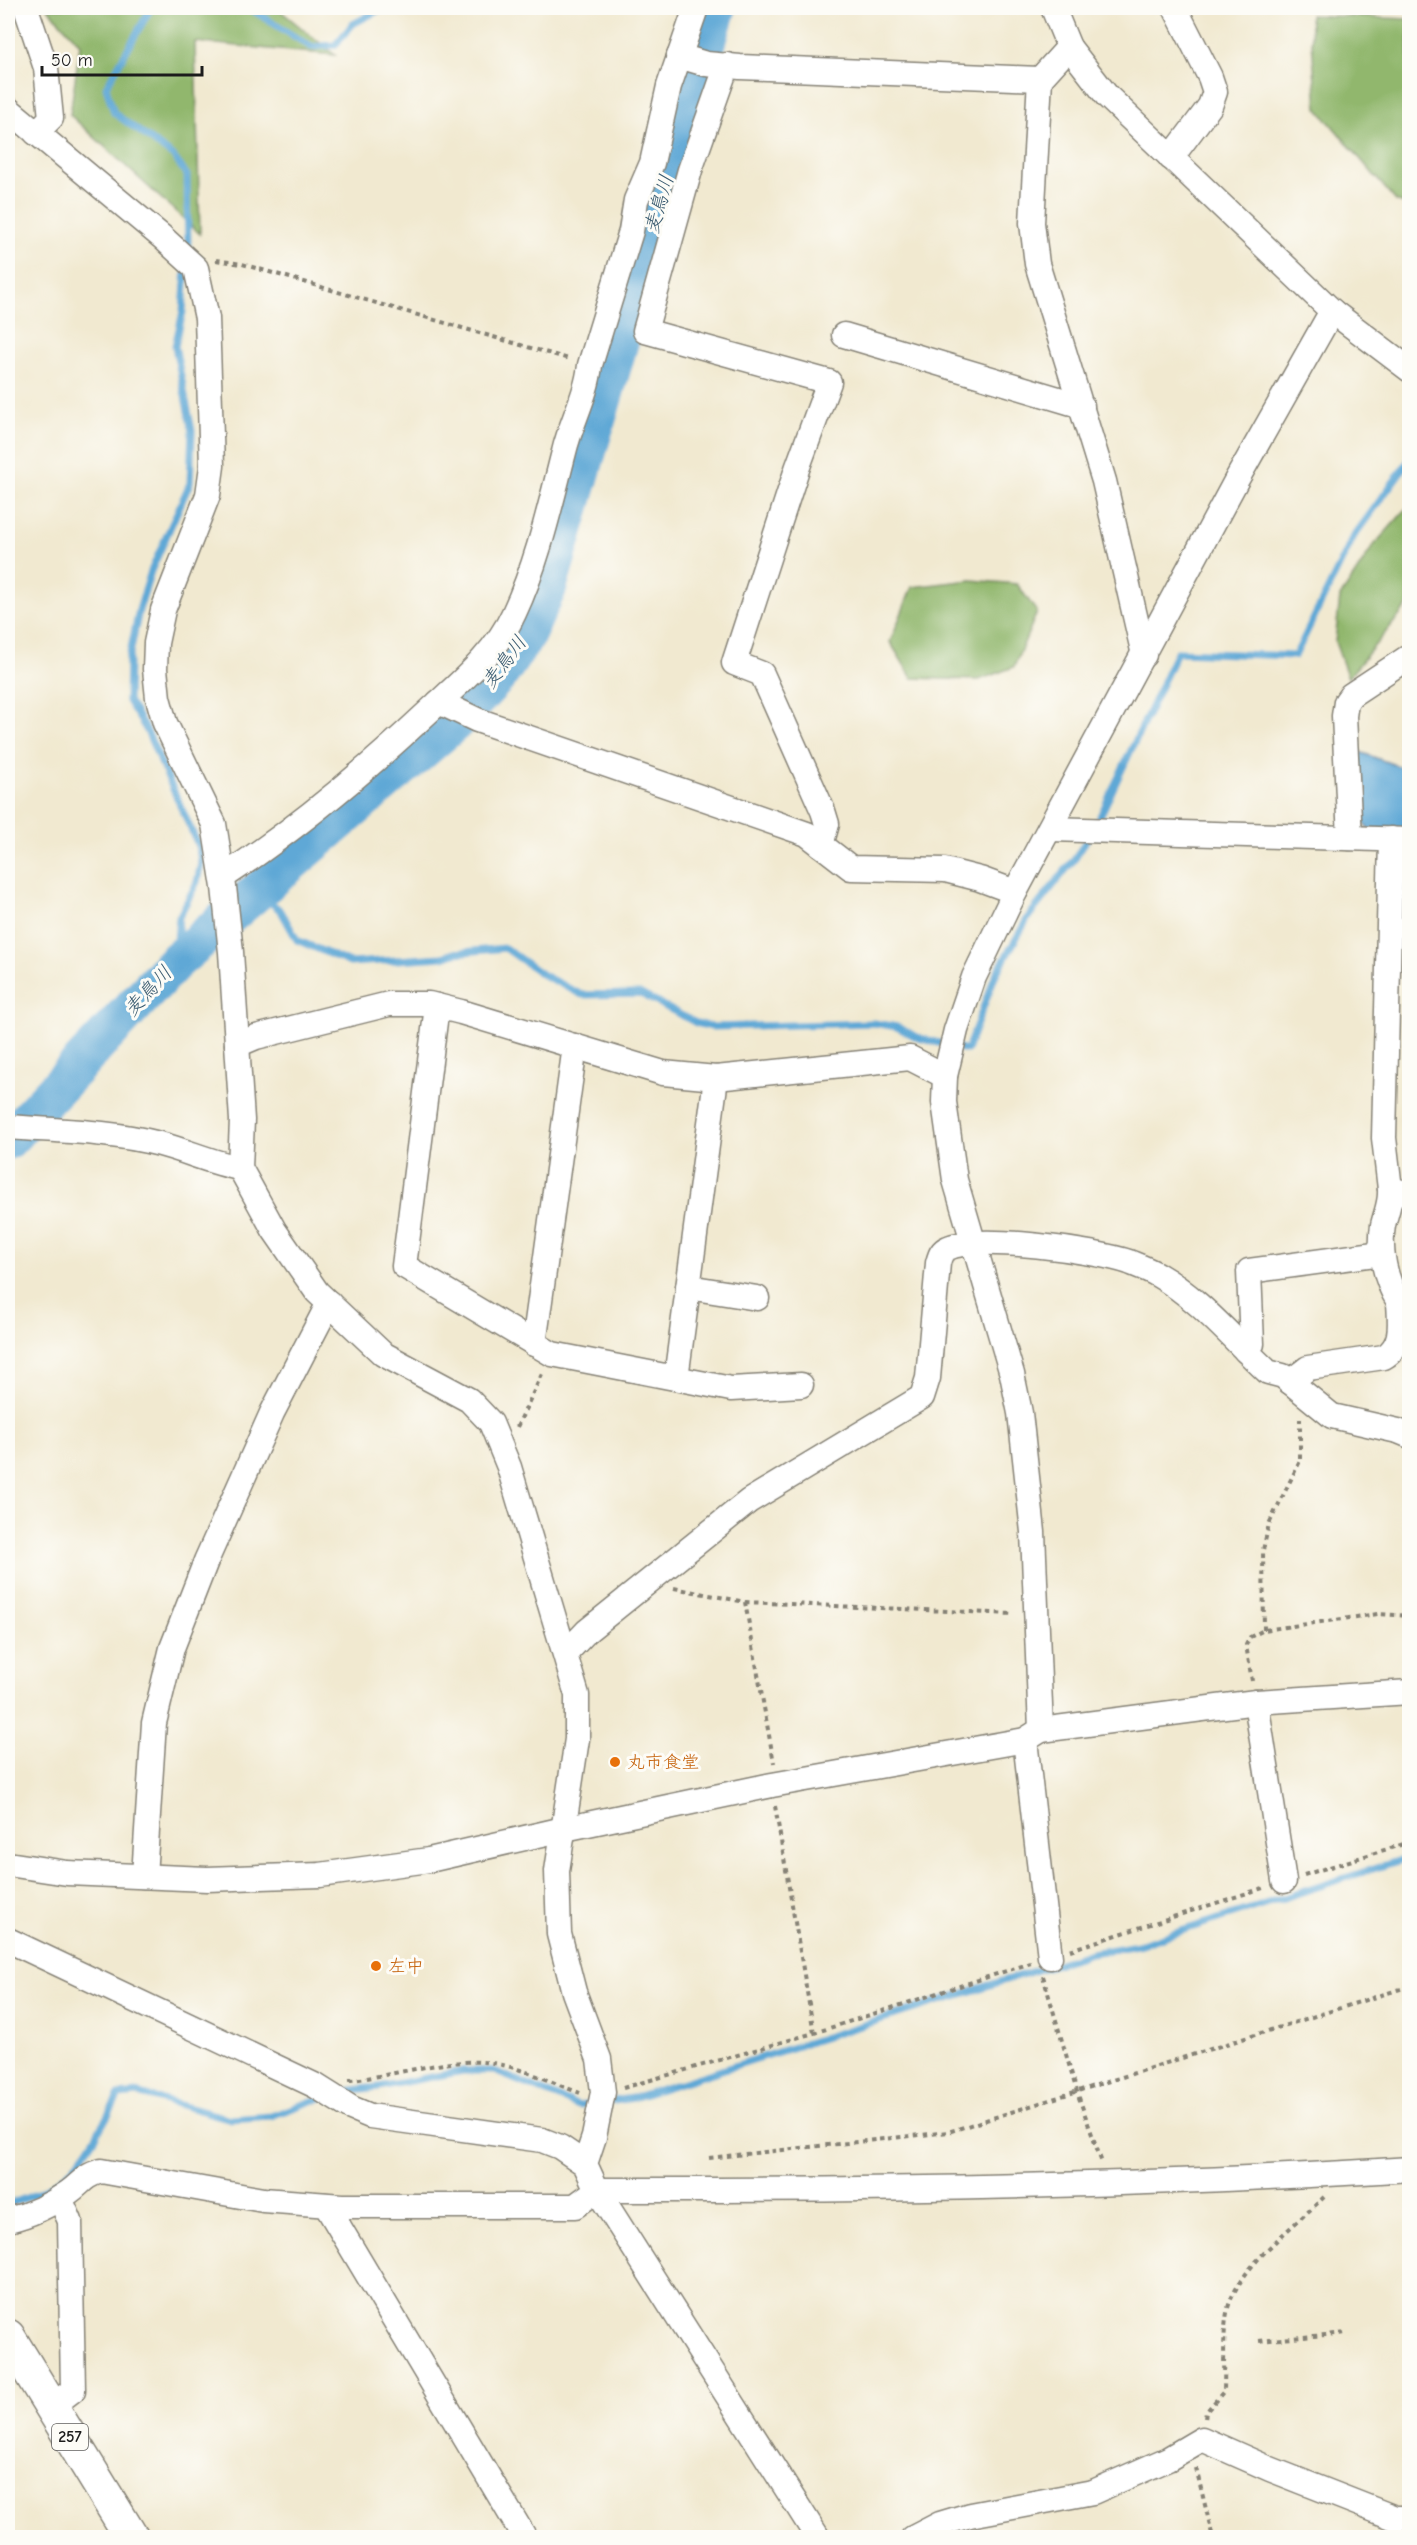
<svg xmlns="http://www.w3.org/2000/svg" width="1417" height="2545" viewBox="0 0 1417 2545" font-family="'Comic Neue','Klee One',sans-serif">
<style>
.forest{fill:#91b76d;stroke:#566a44;stroke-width:1.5}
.water{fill:#5fa8d6;stroke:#3e6279;stroke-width:1.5}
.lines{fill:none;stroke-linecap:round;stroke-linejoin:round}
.stream{stroke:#5fa8d6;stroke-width:7}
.river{stroke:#5fa8d6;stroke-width:39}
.minor-casing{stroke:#868276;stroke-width:27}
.highway-casing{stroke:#868276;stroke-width:36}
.path{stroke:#868276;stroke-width:4;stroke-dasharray:4.5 4.5;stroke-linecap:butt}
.minor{stroke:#fff;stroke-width:24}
.highway{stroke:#fff;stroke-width:33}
.food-dot{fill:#e8710a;stroke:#fdfcf7;stroke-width:2}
.labels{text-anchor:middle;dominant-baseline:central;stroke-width:6;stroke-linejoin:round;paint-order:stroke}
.shield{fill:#fdfcf7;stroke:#605f5e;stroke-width:1.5}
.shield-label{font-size:16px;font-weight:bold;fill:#1c1c1c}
.food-label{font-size:18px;fill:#c56008;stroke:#fdfcf7;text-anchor:start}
.water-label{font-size:20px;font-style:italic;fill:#3a5b70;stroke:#fdfcf7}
</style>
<rect width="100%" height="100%" fill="#fdfcf7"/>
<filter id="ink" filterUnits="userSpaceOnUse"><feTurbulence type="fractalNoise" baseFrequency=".0167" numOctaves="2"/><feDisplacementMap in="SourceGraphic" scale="12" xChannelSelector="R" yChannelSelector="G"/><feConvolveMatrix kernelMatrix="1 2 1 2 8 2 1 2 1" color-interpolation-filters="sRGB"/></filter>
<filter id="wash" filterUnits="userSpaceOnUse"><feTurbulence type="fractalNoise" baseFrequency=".008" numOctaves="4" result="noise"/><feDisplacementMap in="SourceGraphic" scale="24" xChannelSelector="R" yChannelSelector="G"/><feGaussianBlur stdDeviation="1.35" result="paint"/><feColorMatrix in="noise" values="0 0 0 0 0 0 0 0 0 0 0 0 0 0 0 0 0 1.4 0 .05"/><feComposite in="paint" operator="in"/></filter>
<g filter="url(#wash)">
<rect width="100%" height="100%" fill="#f1e9d0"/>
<g class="forest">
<polygon points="47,8 277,8 335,55 195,42 200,234 70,115 80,44"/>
<polygon points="1310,15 1409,19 1409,206 1396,201 1317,108"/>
<polygon points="1409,506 1409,604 1348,678 1335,642 1340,597 1374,545"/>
<polygon points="971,580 1017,584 1037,612 1014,667 979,680 912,678 890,642 912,587"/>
</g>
<polygon class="water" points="1355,752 1360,752 1409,770 1409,830 1369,829 1358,817"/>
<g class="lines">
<g class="stream">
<polyline points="151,8 106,87 114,113 173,156 187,175 188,252"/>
<polyline points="249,8 311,47 335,45 353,24 383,8"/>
<polyline points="1096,825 1177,652 1295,656 1354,536 1410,459"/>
<polyline points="257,891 281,911 297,940 350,963 443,957 454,953 505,948 543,975 582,995 641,994 696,1023 712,1027 874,1023 897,1027 919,1038 967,1050 995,976 1029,916 1076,857 1090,834"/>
<polyline points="175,962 179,917 197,882 201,863 199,847 146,729 128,701 129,658 139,610 151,571 190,483 192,431 175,346 183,312 186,269"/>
<polyline points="336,2092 379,2087 463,2071 494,2071 579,2106 595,2104"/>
<polyline points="606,2102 633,2098 1091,1953 1138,1945 1410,1857"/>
<path d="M8 2204C74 2186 88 2151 119 2095L137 2093 231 2119 271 2116 323 2097"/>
</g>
<polyline class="river" points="8,1140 175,962 454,723 498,676 526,635 547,589 717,8"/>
</g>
</g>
<g filter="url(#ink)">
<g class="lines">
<defs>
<g id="minor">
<polyline points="26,8 46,68 51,118 36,133"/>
<polyline points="1053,8 1069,47 1107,96 1332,311 1410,370"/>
<polyline points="1069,47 1040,79 1032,223 1037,264 1104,481 1144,655"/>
<polyline points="679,56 706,64 740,67 1040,79"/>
<polyline points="727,65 690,170 645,331 829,382 797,469 734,663 762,674 823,811 827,824 821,845"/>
<polyline points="8,109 162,237 196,268 207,318 212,466 208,495 163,610 156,643 155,669 158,698 165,723 214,824 224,887 231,952 242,1120 240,1168 274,1230 317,1292 383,1354 469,1400 491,1423 509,1467 577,1695 577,1739 557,1871 559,1934 574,1992 599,2059 603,2092 594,2137 585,2164 597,2190 818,2538"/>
<polyline points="1171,158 1210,106 1215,92 1210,77 1175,8"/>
<polyline points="844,335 1082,406"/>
<polyline points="439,702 477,720 807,834 851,868 945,870 980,879 1015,892"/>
<polyline points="1051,829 1410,840"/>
<polyline points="1350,838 1344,716 1346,702 1351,695 1410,656"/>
<polyline points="1391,839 1384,1138 1390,1189 1410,1194"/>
<path d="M223 877C295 830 362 774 425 715 458 684 495 655 514 613 538 562 550 506 564 452 571 422 587 395 590 365L631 231 636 200 652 163 669 86 696 8"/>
<polyline points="437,1006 404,1266 552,1354 731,1389 801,1385"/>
<polyline points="237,1045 256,1037 389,1004 429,1004 461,1012 663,1073 716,1078 910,1058 945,1076"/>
<path d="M8 1127C59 1131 110 1131 160 1144 187 1151 212 1163 240 1168"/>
<path d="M1390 1189C1391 1203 1386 1212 1383 1225 1379 1251 1385 1280 1399 1302"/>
<polyline points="688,1287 757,1298"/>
<polyline points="534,1344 575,1046"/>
<polyline points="1246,1351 1252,1344 1249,1271 1382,1253"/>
<polyline points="676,1378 716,1078"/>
<path d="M1290 1382 1308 1368 1384 1357C1404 1345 1400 1323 1399 1302L1410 1301"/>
<path d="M566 1653 587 1631 749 1501 922 1397 928 1378 938 1263C940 1256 941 1251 948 1248 976 1234 1098 1251 1129 1262 1139 1266 1150 1270 1158 1275 1200 1299 1233 1340 1268 1372L1283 1376 1332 1416 1398 1431 1410 1436"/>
<polyline points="1256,1702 1284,1881"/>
<polyline points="1041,1730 1033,1532 1020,1413 1012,1374 955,1180 944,1102 945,1076 956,1030 974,977 1015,892 1237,479 1332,311"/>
<polyline points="1025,1740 1050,1957"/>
<polyline points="8,1864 67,1873 207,1879 320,1875 429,1860 564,1829 772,1785 1025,1740 1041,1730 1256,1702 1410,1692"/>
<polyline points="144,1876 154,1723 172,1648 206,1561 272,1413 329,1303"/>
<polyline points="8,1940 316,2086 351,2108 370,2116 542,2140 560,2147 585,2164"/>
<polyline points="326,2205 525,2538"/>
<path d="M8 2220C29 2215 51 2205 69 2192 83 2182 82 2177 101 2171L263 2200 342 2206H575L597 2190C868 2191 1139 2187 1410 2169"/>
<polyline points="51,2407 73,2390 70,2221 60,2198"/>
<polyline points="913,2538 940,2524 970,2515 1093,2492 1168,2459 1202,2439 1270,2469 1395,2518 1410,2518"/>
</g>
<polyline id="highway" points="8,2336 132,2538"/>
</defs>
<use href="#minor" class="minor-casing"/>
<use href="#highway" class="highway-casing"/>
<g class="path">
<polyline points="216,260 242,264 569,359"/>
<polyline points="517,1427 542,1374"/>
<polyline points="674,1588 745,1602 774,1763"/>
<polyline points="745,1602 1014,1614"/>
<polyline points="1264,1630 1263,1550 1269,1524 1300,1461 1300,1419"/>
<polyline points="1252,1681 1246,1645 1250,1637 1264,1630 1378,1614 1410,1616"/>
<polyline points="775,1806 814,2033"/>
<polyline points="1304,1875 1410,1842"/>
<polyline points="1070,1950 1266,1887"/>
<polyline points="1043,1976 1077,2092 1102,2163"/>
<path d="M349 2080C391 2077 441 2059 483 2062 515 2064 550 2082 580 2093"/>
<polyline points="623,2088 814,2033 1031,1963"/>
<polyline points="709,2158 948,2132 1410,1986"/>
<polyline points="1259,2341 1347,2333"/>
<path d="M1205 2418 1206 2412 1224 2391C1225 2364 1222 2334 1228 2308 1239 2267 1293 2227 1324 2197"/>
<polyline points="1196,2468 1213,2538"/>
</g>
<use href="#minor" class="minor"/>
<use href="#highway" class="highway"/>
</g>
</g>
<g class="food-dot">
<circle cx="615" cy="1762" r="6"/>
<circle cx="376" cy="1966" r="6"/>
</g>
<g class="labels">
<rect class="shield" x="52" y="2424" width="36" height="26" rx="4.5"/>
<g class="shield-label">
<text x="70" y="2437">257</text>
</g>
<g class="food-label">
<text x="627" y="1762">丸市食堂</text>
<text x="388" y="1966">左中</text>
</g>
<g class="water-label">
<text transform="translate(659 204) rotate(-74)">麦鳥川</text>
<text transform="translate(504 662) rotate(-53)">麦鳥川</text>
<text transform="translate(148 991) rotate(-47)">麦鳥川</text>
</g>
</g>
<rect width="1417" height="2545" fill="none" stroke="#fdfcf7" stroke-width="30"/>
<path d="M42 66v9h160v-9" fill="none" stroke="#1c1c1c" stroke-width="3"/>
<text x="51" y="66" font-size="18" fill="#1c1c1c" stroke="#fdfcf7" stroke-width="4.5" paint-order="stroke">50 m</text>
</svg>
